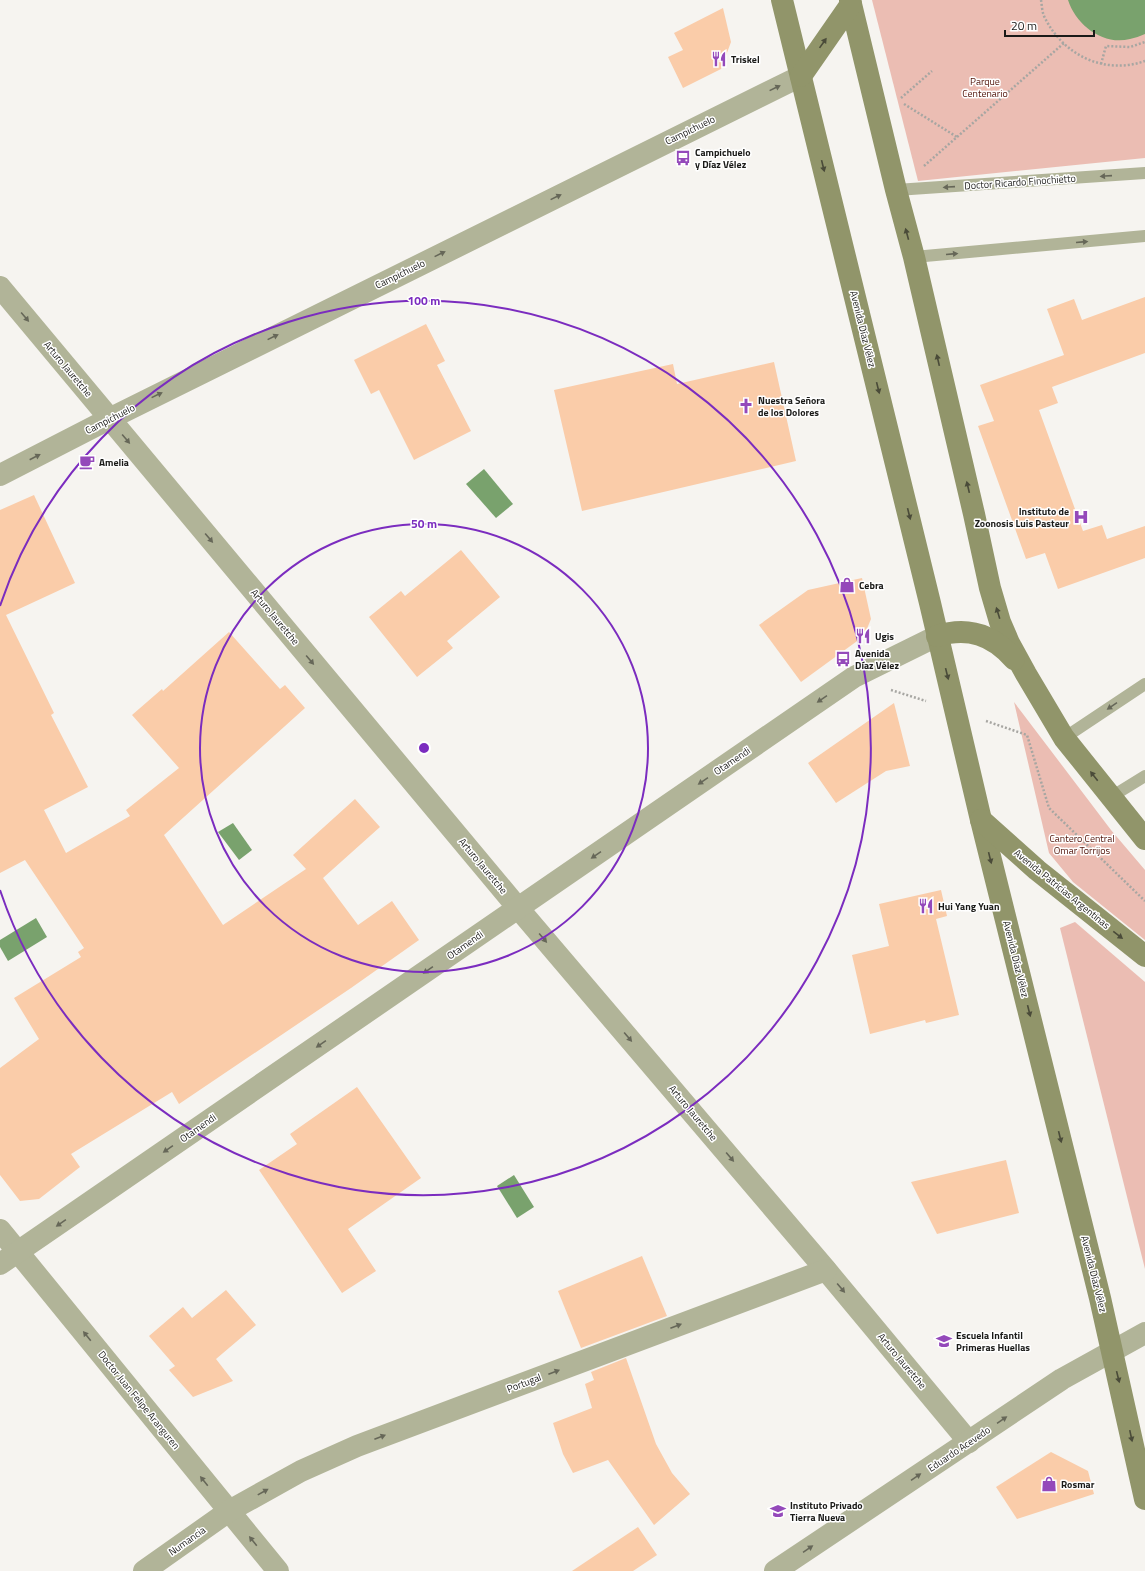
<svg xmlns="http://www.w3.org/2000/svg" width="1145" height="1571" viewBox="0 0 1145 1571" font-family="'Titillium Web',sans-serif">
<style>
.green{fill:#ebbdb3}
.water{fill:#79a26d}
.building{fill:#facca9}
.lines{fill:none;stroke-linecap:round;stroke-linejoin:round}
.path{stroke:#a7a6a2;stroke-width:2.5;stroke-dasharray:2 2;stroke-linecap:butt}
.lane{stroke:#b1b498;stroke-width:12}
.street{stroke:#b1b498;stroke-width:22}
.secondary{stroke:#91956a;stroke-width:22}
.oneway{fill:#4a4b39}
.oneway2{fill:#666758}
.ring{fill:none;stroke:#7b2cbf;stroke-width:2}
.labels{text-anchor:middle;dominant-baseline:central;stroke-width:3;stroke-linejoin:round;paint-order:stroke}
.poi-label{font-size:10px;font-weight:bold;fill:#1a1a18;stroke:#fff;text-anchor:start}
.park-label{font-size:10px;fill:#4f1107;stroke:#fff}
.street-label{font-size:10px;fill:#1a1a18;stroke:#fff}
.centre{fill:#7b2cbf;stroke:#fff;stroke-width:2}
.ring-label{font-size:12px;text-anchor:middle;font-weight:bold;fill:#7b2cbf;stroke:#fff;stroke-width:3;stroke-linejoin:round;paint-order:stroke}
</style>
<rect width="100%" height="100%" fill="#f6f4f0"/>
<g class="green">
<polygon points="872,0 1145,0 1145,158 918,181"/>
<polygon points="1014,702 1111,830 1145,870 1145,940 1073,882 1049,853"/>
<polygon points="1075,922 1145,982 1145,1269 1060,928"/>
</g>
<g class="water">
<path d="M1068 0H1145V34C1140 36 1135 38 1130 39 1103 46 1076 25 1068 0Z"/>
<polygon points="484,469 513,504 496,518 466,484"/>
<polygon points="233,823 252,850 239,860 218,832"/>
<polygon points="36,918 47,937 8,961 0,947 0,940"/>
<polygon points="514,1175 534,1207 517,1218 497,1186"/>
</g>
<g class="building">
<polygon points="723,8 731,42 721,69 683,88 668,57 683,50 674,33"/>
<polygon points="1145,297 1145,353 1052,387 1058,403 1039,410 1083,531 1102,525 1107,539 1145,526 1145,558 1058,589 1045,553 1026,559 978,426 994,421 980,385 1064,355 1047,309 1074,299 1082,320"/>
<polygon points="426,324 445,361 437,365 471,431 414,460 379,390 371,394 354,360"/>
<polygon points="774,362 796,461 582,511 554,390 673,364 677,384"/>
<polygon points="34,495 75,583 6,615 54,713 51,715 88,787 44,810 66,853 130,816 126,810 179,768 132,715 162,689 163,691 229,632 280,689 285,685 305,708 164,835 223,925 306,869 293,855 355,799 380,827 323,878 358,925 392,901 419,940 351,988 179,1104 172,1092 71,1154 80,1167 39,1199 20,1201 0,1175 0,1068 39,1039 14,998 81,957 78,952 84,948 25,860 0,873 0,510"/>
<polygon points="461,550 500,597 447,641 453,648 417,677 369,617 401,591 405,596"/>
<polygon points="862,578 871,619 864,636 801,682 759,625 808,590"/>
<polygon points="894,703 910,766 886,771 836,803 808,763"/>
<polygon points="941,890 947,916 936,919 959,1015 926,1023 925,1020 870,1034 852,955 889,946 879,904"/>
<polygon points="357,1087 421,1178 348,1229 376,1271 342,1293 259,1170 297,1144 290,1134"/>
<polygon points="1006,1160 1019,1213 937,1234 911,1182"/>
<polygon points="642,1256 667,1316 581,1348 558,1291"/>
<polygon points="226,1290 256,1325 216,1359 233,1381 193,1397 169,1370 175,1366 149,1336 183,1307 192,1318"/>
<polygon points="626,1358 656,1444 672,1473 690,1494 654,1525 608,1460 573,1473 563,1454 553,1423 592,1408 585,1384 594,1380 591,1372"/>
<polygon points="1051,1452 1088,1471 1094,1494 1017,1519 996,1487"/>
<polygon points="638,1527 657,1555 633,1571 572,1571"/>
</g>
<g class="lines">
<g class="path">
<path d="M1041 0C1042 6 1042 13 1045 18 1064 56 1105 75 1145 61"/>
<polyline points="1101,64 1106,46 1130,47 1145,42"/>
<polyline points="901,98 932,71"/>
<polyline points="904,104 957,137"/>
<polyline points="924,166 1064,43"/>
<polyline points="891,690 926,701"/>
<polyline points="986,721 1027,735 1049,808 1145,901"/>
</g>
<g class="lane">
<polyline points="896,190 1145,173"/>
<polyline points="914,257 1145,236"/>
<polyline points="1064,738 1145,684"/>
<polyline points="1111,797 1145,776"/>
</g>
<g class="street">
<polyline points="0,287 518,908 826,1270 969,1442"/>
<polyline points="0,475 109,419 801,76"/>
<polyline points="0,1230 278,1571"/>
<polyline points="0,1264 854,677 937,636"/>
<polyline points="144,1571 229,1511 301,1471 357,1446 826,1270"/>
<polyline points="775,1571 1062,1379 1145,1333"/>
</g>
<g class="secondary">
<polyline points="782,0 930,603 981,820 1100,1298 1145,1499"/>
<polyline points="850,0 896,190 914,257 974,514 990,588 1000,622 1009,643 1026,674 1064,738 1145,839"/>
<polyline points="801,76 851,4"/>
<path d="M937 636C968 626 993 635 1014 659"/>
<polyline points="981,820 1037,870 1145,956"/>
</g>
</g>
<defs><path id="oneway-solid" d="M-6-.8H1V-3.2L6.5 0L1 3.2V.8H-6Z"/></defs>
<g class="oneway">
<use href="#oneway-solid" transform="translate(823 43) rotate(-55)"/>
<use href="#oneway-solid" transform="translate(823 166) rotate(76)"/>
<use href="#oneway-solid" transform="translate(907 234) rotate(-105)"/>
<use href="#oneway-solid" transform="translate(938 360) rotate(-103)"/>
<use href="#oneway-solid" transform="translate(878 388) rotate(76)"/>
<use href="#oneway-solid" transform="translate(968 487) rotate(-103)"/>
<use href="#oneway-solid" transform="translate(909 514) rotate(76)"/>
<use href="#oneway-solid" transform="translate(998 613) rotate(-107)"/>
<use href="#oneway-solid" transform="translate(947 674) rotate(76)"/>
<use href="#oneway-solid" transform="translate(1094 776) rotate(-128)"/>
<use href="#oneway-solid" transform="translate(990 858) rotate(76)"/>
<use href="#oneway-solid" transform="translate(1118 935) rotate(38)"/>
<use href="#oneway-solid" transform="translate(1029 1011) rotate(76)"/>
<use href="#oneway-solid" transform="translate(1060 1137) rotate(76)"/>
<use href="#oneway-solid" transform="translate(1118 1377) rotate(76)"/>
<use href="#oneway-solid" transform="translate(1131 1436) rotate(78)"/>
</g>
<g class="oneway2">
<use href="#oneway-solid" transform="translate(775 88) rotate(-26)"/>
<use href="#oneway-solid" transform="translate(1106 176) rotate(176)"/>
<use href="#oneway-solid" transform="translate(949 187) rotate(176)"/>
<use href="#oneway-solid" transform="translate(556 197) rotate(-26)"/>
<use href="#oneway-solid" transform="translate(1082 242) rotate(-5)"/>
<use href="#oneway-solid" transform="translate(440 254) rotate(-26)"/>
<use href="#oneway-solid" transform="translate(952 254) rotate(-5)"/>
<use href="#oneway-solid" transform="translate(25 317) rotate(50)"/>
<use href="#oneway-solid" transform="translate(273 337) rotate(-26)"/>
<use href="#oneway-solid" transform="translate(157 395) rotate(-26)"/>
<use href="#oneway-solid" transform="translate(126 439) rotate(50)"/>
<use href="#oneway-solid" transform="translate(35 457) rotate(-27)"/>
<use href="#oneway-solid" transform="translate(209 538) rotate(50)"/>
<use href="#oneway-solid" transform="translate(310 660) rotate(50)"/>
<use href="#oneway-solid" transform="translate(822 699) rotate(146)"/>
<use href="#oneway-solid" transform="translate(1112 706) rotate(146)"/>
<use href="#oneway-solid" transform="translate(703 781) rotate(146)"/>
<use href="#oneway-solid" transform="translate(596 855) rotate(146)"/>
<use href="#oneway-solid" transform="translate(543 938) rotate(50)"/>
<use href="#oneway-solid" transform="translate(428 970) rotate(145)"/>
<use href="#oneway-solid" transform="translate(628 1037) rotate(50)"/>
<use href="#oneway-solid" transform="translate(321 1044) rotate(145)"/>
<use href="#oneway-solid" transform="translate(168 1149) rotate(145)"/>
<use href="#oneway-solid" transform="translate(730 1157) rotate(50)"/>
<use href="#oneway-solid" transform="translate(61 1223) rotate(145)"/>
<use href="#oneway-solid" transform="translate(841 1288) rotate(50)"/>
<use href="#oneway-solid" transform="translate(676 1326) rotate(-21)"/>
<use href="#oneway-solid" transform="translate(87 1336) rotate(-129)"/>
<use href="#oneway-solid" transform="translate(554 1372) rotate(-21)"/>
<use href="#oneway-solid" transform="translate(1002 1420) rotate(-34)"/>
<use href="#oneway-solid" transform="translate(380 1437) rotate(-21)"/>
<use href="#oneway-solid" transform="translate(916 1477) rotate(-34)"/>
<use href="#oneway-solid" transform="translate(204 1481) rotate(-129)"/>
<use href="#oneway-solid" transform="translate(263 1492) rotate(-29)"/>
<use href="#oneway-solid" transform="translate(253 1541) rotate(-129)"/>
<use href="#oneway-solid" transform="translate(808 1549) rotate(-34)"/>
</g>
<g class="ring">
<circle cx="424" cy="748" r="224"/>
<path d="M0 606A447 447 0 1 1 0 890"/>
</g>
<defs>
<symbol id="restaurant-bare" viewBox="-9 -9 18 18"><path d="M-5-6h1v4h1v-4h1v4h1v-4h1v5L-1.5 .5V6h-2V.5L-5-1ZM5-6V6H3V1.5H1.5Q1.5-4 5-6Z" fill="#9449ba" stroke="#fff" stroke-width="2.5" paint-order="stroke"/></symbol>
<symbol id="bus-bare" viewBox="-9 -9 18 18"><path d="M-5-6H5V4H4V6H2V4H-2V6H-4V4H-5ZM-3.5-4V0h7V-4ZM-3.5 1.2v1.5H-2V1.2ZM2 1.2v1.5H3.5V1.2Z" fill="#9449ba" stroke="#fff" stroke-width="2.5" paint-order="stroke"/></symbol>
<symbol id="church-bare" viewBox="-9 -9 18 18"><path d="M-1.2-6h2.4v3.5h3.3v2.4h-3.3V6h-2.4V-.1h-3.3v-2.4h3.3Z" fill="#9449ba" stroke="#fff" stroke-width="2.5" paint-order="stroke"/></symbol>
<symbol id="cafe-bare" viewBox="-9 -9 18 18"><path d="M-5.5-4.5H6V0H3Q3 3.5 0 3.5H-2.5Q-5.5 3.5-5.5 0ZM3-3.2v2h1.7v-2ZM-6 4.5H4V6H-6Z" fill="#9449ba" stroke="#fff" stroke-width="2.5" paint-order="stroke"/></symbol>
<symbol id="hospital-bare" viewBox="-9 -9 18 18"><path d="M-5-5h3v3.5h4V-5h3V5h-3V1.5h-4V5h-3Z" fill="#9449ba" stroke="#fff" stroke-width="2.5" paint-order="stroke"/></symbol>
<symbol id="shop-bare" viewBox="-9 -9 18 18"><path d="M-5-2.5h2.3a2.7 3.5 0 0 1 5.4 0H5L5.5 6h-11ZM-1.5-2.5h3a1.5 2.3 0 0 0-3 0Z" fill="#9449ba" stroke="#fff" stroke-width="2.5" paint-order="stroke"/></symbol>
<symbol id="school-bare" viewBox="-9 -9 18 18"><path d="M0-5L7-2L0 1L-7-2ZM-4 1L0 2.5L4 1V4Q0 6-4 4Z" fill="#9449ba" stroke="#fff" stroke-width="2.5" paint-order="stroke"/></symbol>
</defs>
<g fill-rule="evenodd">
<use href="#restaurant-bare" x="708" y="48" width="22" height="22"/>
<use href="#bus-bare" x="672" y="147" width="22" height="22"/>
<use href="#church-bare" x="735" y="395" width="22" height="22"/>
<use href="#cafe-bare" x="76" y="451" width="22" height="22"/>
<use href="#hospital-bare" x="1070" y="506" width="22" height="22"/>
<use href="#shop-bare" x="836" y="574" width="22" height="22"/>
<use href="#restaurant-bare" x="852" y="625" width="22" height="22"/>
<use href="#bus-bare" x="832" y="648" width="22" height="22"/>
<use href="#restaurant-bare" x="915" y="895" width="22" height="22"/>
<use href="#school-bare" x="933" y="1330" width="22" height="22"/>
<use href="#shop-bare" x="1038" y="1473" width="22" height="22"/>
<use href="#school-bare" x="767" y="1500" width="22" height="22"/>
</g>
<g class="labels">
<g class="poi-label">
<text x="731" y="59">Triskel</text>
<text x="695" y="152">Campichuelo<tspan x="695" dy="12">y Díaz Vélez</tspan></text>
<text x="758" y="400">Nuestra Señora<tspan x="758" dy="12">de los Dolores</tspan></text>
<text x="99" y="462">Amelia</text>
<text x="1069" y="511" text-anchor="end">Instituto de<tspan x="1069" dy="12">Zoonosis Luis Pasteur</tspan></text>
<text x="859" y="585">Cebra</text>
<text x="875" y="636">Ugis</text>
<text x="855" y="653">Avenida<tspan x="855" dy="12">Díaz Vélez</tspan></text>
<text x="938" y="906">Hui Yang Yuan</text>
<text x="956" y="1335">Escuela Infantil<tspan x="956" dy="12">Primeras Huellas</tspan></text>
<text x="1061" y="1484">Rosmar</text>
<text x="790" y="1505">Instituto Privado<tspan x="790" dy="12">Tierra Nueva</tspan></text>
</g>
<g class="park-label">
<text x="985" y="81">Parque<tspan x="985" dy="12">Centenario</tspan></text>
<text x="1082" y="838">Cantero Central<tspan x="1082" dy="12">Omar Torrijos</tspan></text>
</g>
<g class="street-label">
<text transform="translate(690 130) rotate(-26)">Campichuelo</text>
<text transform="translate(1020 182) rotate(-4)">Doctor Ricardo Finochietto</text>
<text transform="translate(400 274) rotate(-26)">Campichuelo</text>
<text transform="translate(863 329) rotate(76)">Avenida Díaz Vélez</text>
<text transform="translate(68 369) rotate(50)">Arturo Jauretche</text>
<text transform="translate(110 419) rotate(-27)">Campichuelo</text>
<text transform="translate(275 617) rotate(50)">Arturo Jauretche</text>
<text transform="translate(732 761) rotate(-34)">Otamendi</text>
<text transform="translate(483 866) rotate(50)">Arturo Jauretche</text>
<text transform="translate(1062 889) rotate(39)">Avenida Patricias Argentinas</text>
<text transform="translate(465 945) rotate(-35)">Otamendi</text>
<text transform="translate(1016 959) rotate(76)">Avenida Díaz Vélez</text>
<text transform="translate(693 1113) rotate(50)">Arturo Jauretche</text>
<text transform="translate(198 1128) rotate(-35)">Otamendi</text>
<text transform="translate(1094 1274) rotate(76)">Avenida Díaz Vélez</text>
<text transform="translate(902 1361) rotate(50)">Arturo Jauretche</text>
<text transform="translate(524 1383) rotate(-21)">Portugal</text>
<text transform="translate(139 1400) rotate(51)">Doctor Juan Felipe Aranguren</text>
<text transform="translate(959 1449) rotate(-34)">Eduardo Acevedo</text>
<text transform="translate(187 1541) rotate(-35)">Numancia</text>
</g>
</g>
<circle cx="424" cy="748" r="6" class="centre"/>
<g class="ring-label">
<text x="424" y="305">100 m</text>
<text x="424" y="528">50 m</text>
</g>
<path d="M1005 30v6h89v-6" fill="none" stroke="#1a1a18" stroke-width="2"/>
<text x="1011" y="30" font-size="12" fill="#1a1a18" stroke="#ffffff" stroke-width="3" paint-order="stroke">20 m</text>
</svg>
